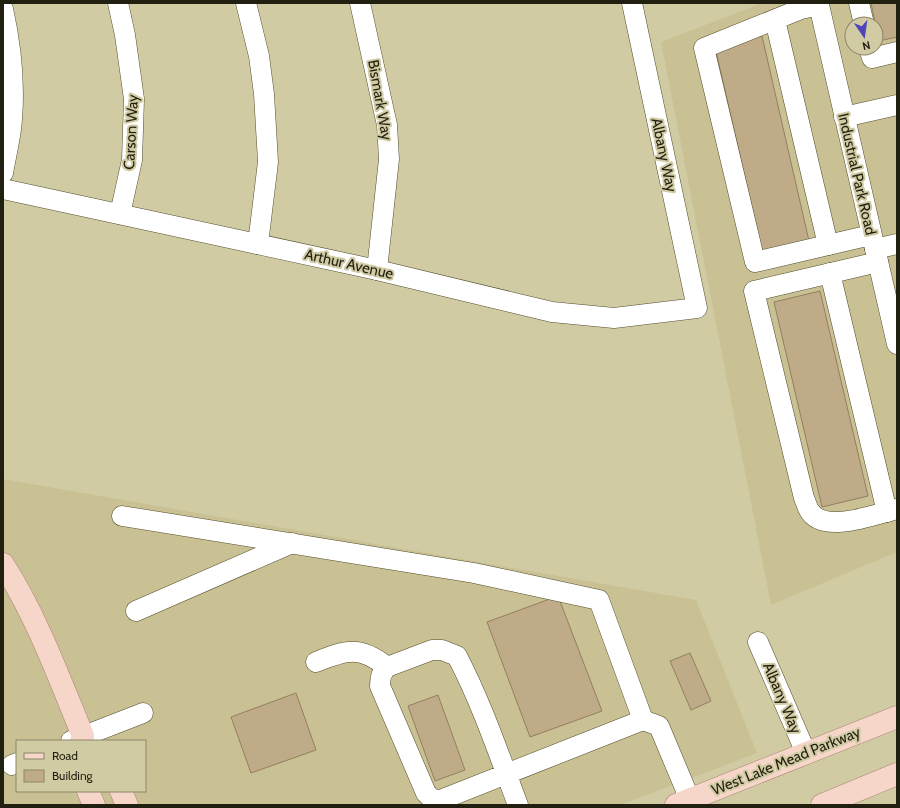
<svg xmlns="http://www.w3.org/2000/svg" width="900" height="808" viewBox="0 0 900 808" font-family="Cabin,sans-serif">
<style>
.built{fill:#c9c193;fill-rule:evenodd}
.building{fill:#c0ab89;stroke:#937f5e}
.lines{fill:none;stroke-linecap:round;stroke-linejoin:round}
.minor-casing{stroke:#534d2a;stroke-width:21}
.major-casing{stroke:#a98472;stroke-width:23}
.minor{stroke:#fff;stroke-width:20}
.major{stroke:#f7d6ca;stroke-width:22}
.labels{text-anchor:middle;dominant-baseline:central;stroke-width:4;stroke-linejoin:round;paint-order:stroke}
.street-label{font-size:15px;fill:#211f10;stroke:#d1cba4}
</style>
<rect width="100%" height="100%" fill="#d1cba4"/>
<g class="built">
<path d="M762 3H897V552L771 605 661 42ZM852 24H876V48H852Z"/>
<path d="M3 479 696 600 757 753 620 805H3ZM17 741H145V791H17Z"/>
</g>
<g class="building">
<polygon points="871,3 897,3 897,37 879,41"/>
<polygon points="762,36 809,241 762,251 715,47"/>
<polygon points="820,291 868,496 822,507 774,302"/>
<polygon points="558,596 602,711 530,737 487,622"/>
<polygon points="690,653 711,701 691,710 670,661"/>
<polygon points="296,693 316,750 251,773 231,717"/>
<polygon points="438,695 465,770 435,781 408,706"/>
</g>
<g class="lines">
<defs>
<g id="minor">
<polyline points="118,3 125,35 134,99 132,160 120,214"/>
<polyline points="246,3 259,56 264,94 268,162 258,244"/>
<polyline points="360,3 387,125 389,159 377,270"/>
<polyline points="859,3 864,24"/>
<path d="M3 9C11 45 15 82 12 119 11 137 6 155 3 173"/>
<polyline points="775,20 828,245"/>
<polyline points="869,48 872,58 897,52"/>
<polyline points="844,117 897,105"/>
<polyline points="3,189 377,270 552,312 614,318 697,308 632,3"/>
<path d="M871 235 755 262 704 48 801 9 819 5C844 118 870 231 897 344"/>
<polyline points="875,249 897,244"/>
<path d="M878 262 754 291 804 498C806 502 807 507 809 510 823 535 876 514 897 509"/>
<polyline points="830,273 887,512"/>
<path d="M122 516 474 573 599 600 643 720 438 801 431 798 426 793 380 686C380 678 381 673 387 667L432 650H442L457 656C482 704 499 755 518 805"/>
<polyline points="136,611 292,543"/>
<polyline points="758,642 806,753"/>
<path d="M316 662C346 650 360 645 387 667"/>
<polyline points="643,720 659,726 690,800"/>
<polyline points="71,741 143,713"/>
<polyline points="12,765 17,763"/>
</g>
<g id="major">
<path d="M3 564C37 617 59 678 83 736L81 741"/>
<polyline points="88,791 94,805"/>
<polyline points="121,791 127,805"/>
<polyline points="676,805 897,717"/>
<polyline points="822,805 897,774"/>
</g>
</defs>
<use href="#minor" class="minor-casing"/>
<use href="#major" class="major-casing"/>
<use href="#minor" class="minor"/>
<use href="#major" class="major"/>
</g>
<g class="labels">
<g class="street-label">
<text transform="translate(380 100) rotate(80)">Bismark Way</text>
<text transform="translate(131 132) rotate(-87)">Carson Way</text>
<text transform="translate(664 155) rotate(78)">Albany Way</text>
<text transform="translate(857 174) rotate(77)">Industrial Park Road</text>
<text transform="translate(349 264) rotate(13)">Arthur Avenue</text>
<text transform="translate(782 698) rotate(67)">Albany Way</text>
<text transform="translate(786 761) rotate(-22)">West Lake Mead Parkway</text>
</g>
</g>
<rect width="900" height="808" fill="none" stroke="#211f10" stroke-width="8"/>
<rect x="16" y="740" width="130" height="52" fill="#d1cba4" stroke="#8b8669"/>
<rect x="24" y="753" width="20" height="6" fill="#f7d6ca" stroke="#8b8669"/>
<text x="52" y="760" font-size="12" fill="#211f10">Road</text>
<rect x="24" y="770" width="20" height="12" fill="#c0ab89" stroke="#8b8669"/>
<text x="52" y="780" font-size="12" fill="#211f10">Building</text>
<g transform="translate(864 36) rotate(167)"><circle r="19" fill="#d1cba4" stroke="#8b8669"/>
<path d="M0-3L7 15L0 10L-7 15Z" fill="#4e45bc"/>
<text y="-6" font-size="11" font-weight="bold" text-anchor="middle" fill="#211f10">N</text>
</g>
</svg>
